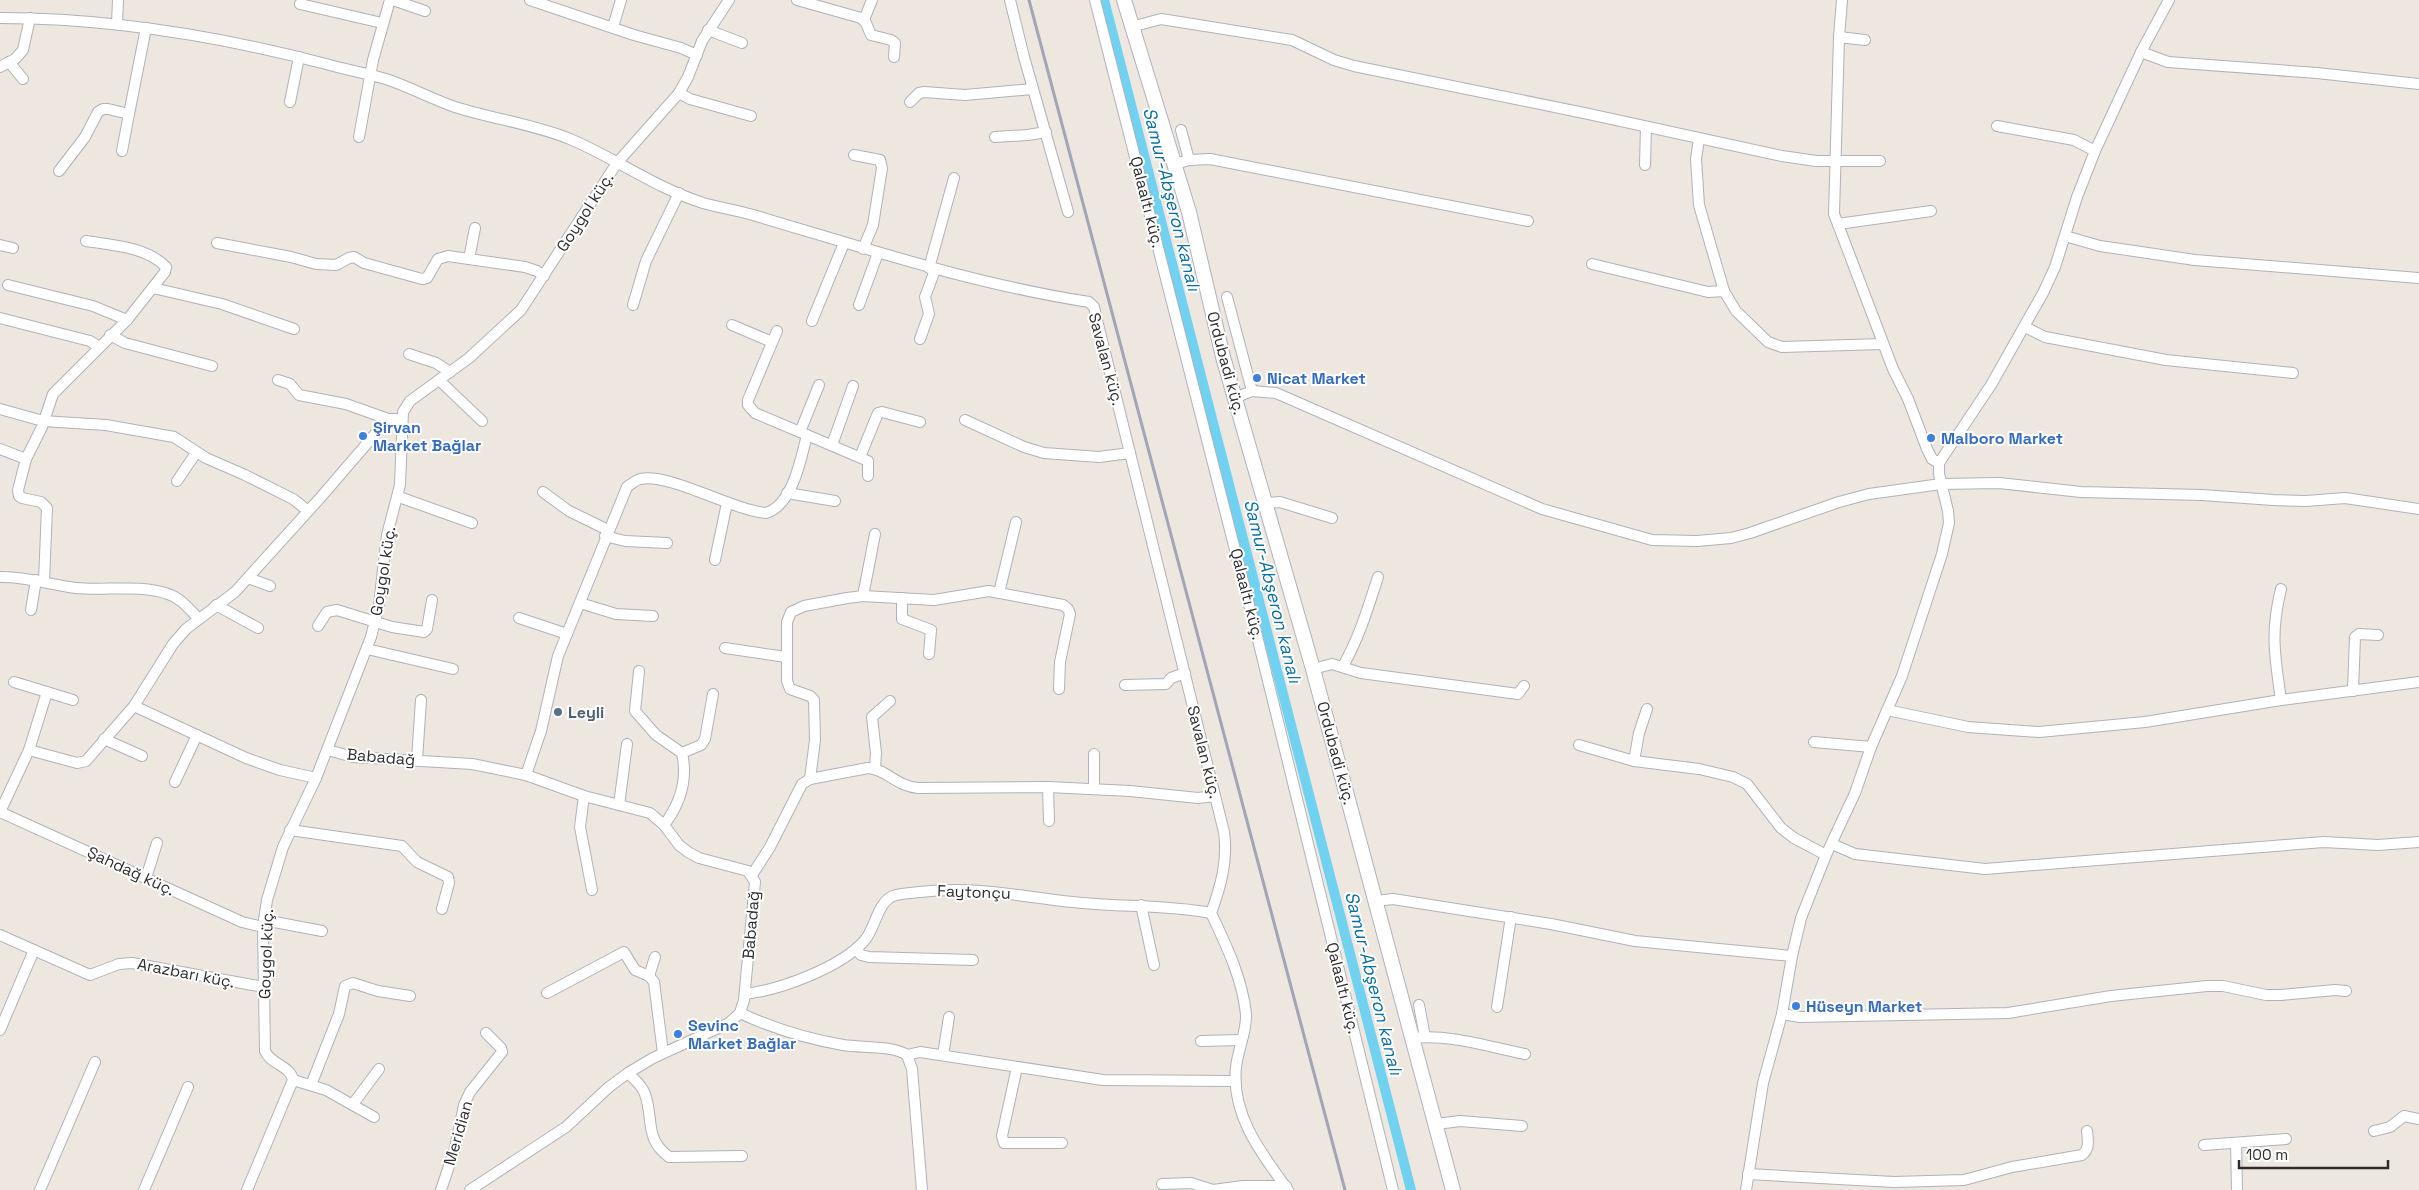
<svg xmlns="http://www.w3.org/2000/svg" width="2419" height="1190" viewBox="0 0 2419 1190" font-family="'Space Grotesk',sans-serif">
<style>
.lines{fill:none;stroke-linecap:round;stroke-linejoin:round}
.canal{stroke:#71d1f1;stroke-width:10}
.street-casing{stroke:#afb2bd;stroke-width:12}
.secondary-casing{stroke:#afb2bd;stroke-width:16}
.street{stroke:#fff;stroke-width:10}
.secondary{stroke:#fff;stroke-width:14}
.rail{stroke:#a1a5b7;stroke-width:3}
.shop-dot{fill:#3f7fe0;stroke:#fff;stroke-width:2}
.service-dot{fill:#5c6f8a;stroke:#fff;stroke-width:2}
.labels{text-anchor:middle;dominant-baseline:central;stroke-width:4;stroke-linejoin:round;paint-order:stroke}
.street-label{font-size:16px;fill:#2d2d2d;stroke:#fff}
.shop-label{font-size:16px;font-weight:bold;fill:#366cbe;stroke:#fff;text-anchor:start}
.service-label{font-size:16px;font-weight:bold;fill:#4e5e75;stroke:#fff;text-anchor:start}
.water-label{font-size:18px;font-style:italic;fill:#0b70a2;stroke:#fff}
</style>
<rect width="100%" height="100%" fill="#eee7df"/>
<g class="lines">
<polyline class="canal" points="1104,0 1411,1190"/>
<defs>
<g id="street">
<polyline points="393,0 425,11"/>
<polyline points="530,0 634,35 681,48 697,55"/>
<polyline points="797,0 861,18 866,23 871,35 891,40 895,43 894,57"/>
<polyline points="1010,0 1024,57 1068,212"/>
<polyline points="1095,0 1258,640 1393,1190"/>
<polyline points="1842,0 1839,37 1834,214 1893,369 1908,399 1927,449 1932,459 1939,463"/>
<polyline points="300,4 382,23"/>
<path d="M0 18C110 18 219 36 326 64 346 70 367 73 386 79 410 87 432 99 455 107 493 119 533 124 570 139 615 158 656 188 703 203 720 208 737 210 753 215 865 248 973 284 1089 302L1094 307 1097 320 1224 832C1228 860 1221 886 1211 913 1226 945 1242 977 1246 1014 1247 1031 1238 1049 1236 1067 1231 1115 1261 1153 1288 1190"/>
<polyline points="864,20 872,0"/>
<polyline points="117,24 118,0"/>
<polyline points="613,27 621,0"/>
<polyline points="1131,27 1161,19 1292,40 1334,60 1354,66 1584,113 1782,156 1816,161 1880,161"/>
<polyline points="708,30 742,43"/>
<polyline points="1839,37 1865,40"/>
<polyline points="2141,52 2168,62 2317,73 2419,84"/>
<polyline points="9,62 23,79"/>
<polyline points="0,67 15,59 23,50 30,18"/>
<polyline points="679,93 690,99 751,116"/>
<polyline points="290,102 299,57"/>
<polyline points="910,102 919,93 924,92 965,95 1033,89"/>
<polyline points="1997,126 2074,140 2095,151"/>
<polyline points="1181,130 1189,160"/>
<polyline points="359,137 373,60 390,0"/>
<polyline points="995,137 1028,135 1046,132"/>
<polyline points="1699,139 1696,159 1699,205 1724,291 1736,311 1768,342 1782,347 1883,344"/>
<polyline points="122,151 129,114"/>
<polyline points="854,155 880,160 882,168 873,225 863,249"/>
<polyline points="1175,164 1189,160 1210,159 1528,221"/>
<polyline points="1645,165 1646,127"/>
<polyline points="59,171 85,137 98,112 103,109 108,109 129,114 146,28"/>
<polyline points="1838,224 1931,211"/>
<polyline points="2065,236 2100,246 2195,260 2419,278"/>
<polyline points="217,243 291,257 316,264 336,265 349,258 354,257 364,263 422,279 427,278 438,259 448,256 525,267 537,271 544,276"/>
<polyline points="0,245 13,248"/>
<polyline points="469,259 475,228"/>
<polyline points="1592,264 1708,292 1724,291"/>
<polyline points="929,268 954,178"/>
<polyline points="8,285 93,306 127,320"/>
<polyline points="153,288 222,304 294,329"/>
<polyline points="1227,297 1252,391"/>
<polyline points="633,305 646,261 679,193"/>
<polyline points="859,305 878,253"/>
<polyline points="0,318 90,341 99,347"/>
<polyline points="812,321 844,243"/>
<polyline points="732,325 772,342"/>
<polyline points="2025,327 2045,337 2166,360 2293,373"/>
<polyline points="777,331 748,400 748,405 755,413 807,435"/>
<polyline points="110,335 125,343 212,366"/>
<polyline points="920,339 929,314 925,297 935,270"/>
<polyline points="409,354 436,363 450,372"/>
<polyline points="278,380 290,384 299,395 346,404 388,419"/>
<polyline points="439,380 482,421"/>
<polyline points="1235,398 1252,391 1276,393 1542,509 1652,540 1697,541 1731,538 1750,533 1839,502 1869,494 1941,484 1999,483 2081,492 2202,495 2273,500 2306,501 2345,498 2419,509"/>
<polyline points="0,409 43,421 106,425 174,437 206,458 245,475 293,499 307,510"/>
<polyline points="965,420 1024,447 1044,453 1099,457 1130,453"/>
<polyline points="800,432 819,385"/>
<polyline points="832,445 853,386"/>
<polyline points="0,449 26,459"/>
<polyline points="860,457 878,413 882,412 920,422"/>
<polyline points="177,481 196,453"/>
<polyline points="543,492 569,511 608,530"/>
<polyline points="787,493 835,501"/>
<polyline points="399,497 472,523"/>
<polyline points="1265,503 1280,502 1332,518"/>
<polyline points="605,536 625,541 667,543"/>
<polyline points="715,560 727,503"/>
<path d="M0 577C26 576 50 585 76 588 106 591 140 584 168 594 181 598 189 609 198 618"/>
<polyline points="248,578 270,586"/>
<path d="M44 581 47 508 41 502 22 498 19 496 18 490 26 459 42 427 53 394 127 320 165 272 166 267C147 247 112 245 86 241"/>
<path d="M2281 589C2270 633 2275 657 2281 700"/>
<polyline points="999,593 1016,522"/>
<polyline points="863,596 875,534"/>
<polyline points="902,598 902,619 931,630 929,654"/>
<polyline points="580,603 616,614 653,616"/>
<polyline points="216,605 258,628"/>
<polyline points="31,610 36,580"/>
<polyline points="519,618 567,634"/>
<polyline points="318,626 327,612 337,610 392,627 424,632 427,629 432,600"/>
<polyline points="725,648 786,657"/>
<polyline points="367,649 453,669"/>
<path d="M1343 666C1359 638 1368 608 1378 577"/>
<polyline points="1313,669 1332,664 1361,673 1518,694 1524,686"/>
<path d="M639 671 635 711 656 735 682 753C688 780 680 804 664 825"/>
<polyline points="14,682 73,700"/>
<polyline points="1125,685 1166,684 1171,678 1185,673"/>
<polyline points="2353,691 2355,637 2359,634 2378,635"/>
<polyline points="134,706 246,758 280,770 316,778"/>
<polyline points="1887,710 1968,727 2039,732 2145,722 2281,700 2419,682"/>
<polyline points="104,739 142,756"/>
<polyline points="1814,742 1871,747"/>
<polyline points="1579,745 1634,761 1699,769 1733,777 1747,784 1781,828 1794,838 1826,855"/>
<polyline points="29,750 77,763 86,761 134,706 173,644 186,629 235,592 321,497 388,419 401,419"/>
<polyline points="328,750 353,757 472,764 526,775 584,796 650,813 664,825 679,845 688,852 699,858 748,871 755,882 744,1000 740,1013 729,1023 653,1058 628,1073 609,1087 566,1127 470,1190"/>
<polyline points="682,753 701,745 705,739 713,694"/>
<polyline points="1094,754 1094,788"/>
<polyline points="417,760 421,700"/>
<polyline points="1634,761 1639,733 1647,709"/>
<polyline points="875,769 876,753 872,717 890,701"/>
<path d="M526 775 541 731 558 656 627 487C631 484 636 480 640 479 671 473 731 510 766 513 793 505 801 458 807 435L868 461V476"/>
<polyline points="810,779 815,740 814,700 810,696 790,689 787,681 787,622 791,612 804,606 847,598 863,596 934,600 989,591 1063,605 1068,609 1070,614 1060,662 1059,689"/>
<polyline points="175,782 197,735"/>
<polyline points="1048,787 1049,821"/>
<polyline points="584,796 580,827 592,890"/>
<polyline points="619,805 627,744"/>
<polyline points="0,812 242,922 263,927"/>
<polyline points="0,812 29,750 47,692"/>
<polyline points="290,830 402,846 417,862 448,877 449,883 442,909"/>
<polyline points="1832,844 1855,854 1985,869 2324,842 2378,845 2419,842"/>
<path d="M752 875 770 847 802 784 810 779 868 768C886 769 896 786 918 788L1048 787 1130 791 1198 798 1215 796"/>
<polyline points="146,878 157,843"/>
<polyline points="1376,901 1393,899 1551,924 1635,941 1792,956"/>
<polyline points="1141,905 1154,965"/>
<polyline points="264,920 322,931"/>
<polyline points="0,935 90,975 119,964 132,963 264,987"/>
<polyline points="856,949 861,955 869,957 973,960"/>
<polyline points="649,976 655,957"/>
<polyline points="547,993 624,952 635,970 649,976 654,982 663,1053"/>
<path d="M745 994C780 990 842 967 865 940 875 928 878 902 893 896 901 893 912 893 920 892 978 885 1025 898 1082 903 1125 907 1168 905 1211 913"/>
<polyline points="1419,1005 1425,1037"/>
<polyline points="1497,1007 1511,917"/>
<path d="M740 1013C772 1028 808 1039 843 1045 860 1048 893 1045 907 1055L912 1069 922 1190"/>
<polyline points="1782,1014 1800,1017 2008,1013 2111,996 2207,986 2223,986 2266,995 2281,995 2335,990 2346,991"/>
<polyline points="0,1030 34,950"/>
<path d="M1413 1038C1449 1034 1490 1047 1525 1054"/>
<polyline points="1201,1041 1240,1040"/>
<polyline points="907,1055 920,1052 1103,1080 1234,1081"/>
<polyline points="943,1055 949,1017"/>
<polyline points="1017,1067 1002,1136 1004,1143 1062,1143"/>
<path d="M628 1073C634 1079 642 1085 645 1094 654 1120 644 1138 669 1157L742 1156"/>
<polyline points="293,1080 326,1090 374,1117"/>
<polyline points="311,1085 339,1014 345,986 353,983 378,991 410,996"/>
<polyline points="353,1104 379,1069"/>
<polyline points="1437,1124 1460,1121 1522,1126"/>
<polyline points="2374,1131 2390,1127 2404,1116 2419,1119"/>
<polyline points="2236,1143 2237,1190"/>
<polyline points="2204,1145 2286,1139"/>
<path d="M1748 1174 1894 1182 1964 1180 2012 1167 2082 1155C2090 1149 2088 1140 2087 1131"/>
<polyline points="1162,1184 1191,1183 1213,1190 1243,1186 1286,1186"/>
<polyline points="40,1190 95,1062"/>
<polyline points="144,1190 188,1087"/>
<path d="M247 1190 293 1080C291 1066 270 1064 265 1051L263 927 267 900 283 847 316 778 371 637 379 605 387 535 400 485 403 412 410 401 469 358 521 310 617 163 679 93 688 77 702 41 729 0"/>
<polyline points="441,1190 455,1148 464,1105 470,1092 502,1052 501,1048 486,1033"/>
<polyline points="1746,1190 1763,1083 1782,1014 1792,956 1801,918 1826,855 1855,793 1871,747 1902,676 1942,554 1949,523 1948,511 1939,474 1939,463 1991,385 2043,293 2055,267 2077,197 2095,151 2141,52 2169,0"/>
</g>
<polyline id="secondary" points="1124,0 1189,212 1223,357 1313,669 1453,1190"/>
</defs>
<use href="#street" class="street-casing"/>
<use href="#secondary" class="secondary-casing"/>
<use href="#street" class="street"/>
<use href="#secondary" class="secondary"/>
<polyline class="rail" points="1029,0 1345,1190"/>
</g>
<g class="shop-dot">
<circle cx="1257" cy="378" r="5"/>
<circle cx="363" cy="436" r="5"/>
<circle cx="1931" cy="438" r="5"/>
<circle cx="1796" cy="1006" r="5"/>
<circle cx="678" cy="1034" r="5"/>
</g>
<circle class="service-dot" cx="558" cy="712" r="5"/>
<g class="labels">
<g class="street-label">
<text transform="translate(1147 202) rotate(76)">Qalaaltı küç.</text>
<text transform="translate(585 212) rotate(-57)">Goygol küç.</text>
<text transform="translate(1106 359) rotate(75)">Savalan küç.</text>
<text transform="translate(1226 363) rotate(75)">Ordubadi küç.</text>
<text transform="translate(383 571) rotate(-81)">Goygol küç.</text>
<text transform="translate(1247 594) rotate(76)">Qalaaltı küç.</text>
<text transform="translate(1204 752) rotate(76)">Savalan küç.</text>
<text transform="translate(1336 753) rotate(75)">Ordubadi küç.</text>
<text transform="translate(381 757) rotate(5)">Babadağ</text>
<text transform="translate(131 871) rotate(25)">Şahdağ küç.</text>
<text transform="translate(974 892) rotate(2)">Faytonçu</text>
<text transform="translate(751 925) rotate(-85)">Babadağ</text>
<text transform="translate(266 954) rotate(-88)">Goygol küç.</text>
<text transform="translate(186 973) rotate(11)">Arazbarı küç.</text>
<text transform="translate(1343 988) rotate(76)">Qalaaltı küç.</text>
<text transform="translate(458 1133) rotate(-74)">Meridian</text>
</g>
<g class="shop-label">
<text x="1267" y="378">Nicat Market</text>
<text x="373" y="427">Şirvan<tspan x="373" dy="18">Market Bağlar</tspan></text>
<text x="1941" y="438">Malboro Market</text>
<text x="1806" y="1006">Hüseyn Market</text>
<text x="688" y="1025">Sevinc<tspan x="688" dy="18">Market Bağlar</tspan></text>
</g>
<g class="service-label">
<text x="568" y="712">Leyli</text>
</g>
<g class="water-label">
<text transform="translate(1172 199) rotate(76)">Samur-Abşeron kanalı</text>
<text transform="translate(1273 591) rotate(76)">Samur-Abşeron kanalı</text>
<text transform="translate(1374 983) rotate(76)">Samur-Abşeron kanalı</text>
</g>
</g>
<path d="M2239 1160v8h149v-8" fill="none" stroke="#2d2d2d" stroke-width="2.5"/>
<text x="2246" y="1160" font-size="15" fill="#2d2d2d" stroke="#ffffff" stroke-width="4" paint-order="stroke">100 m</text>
</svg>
